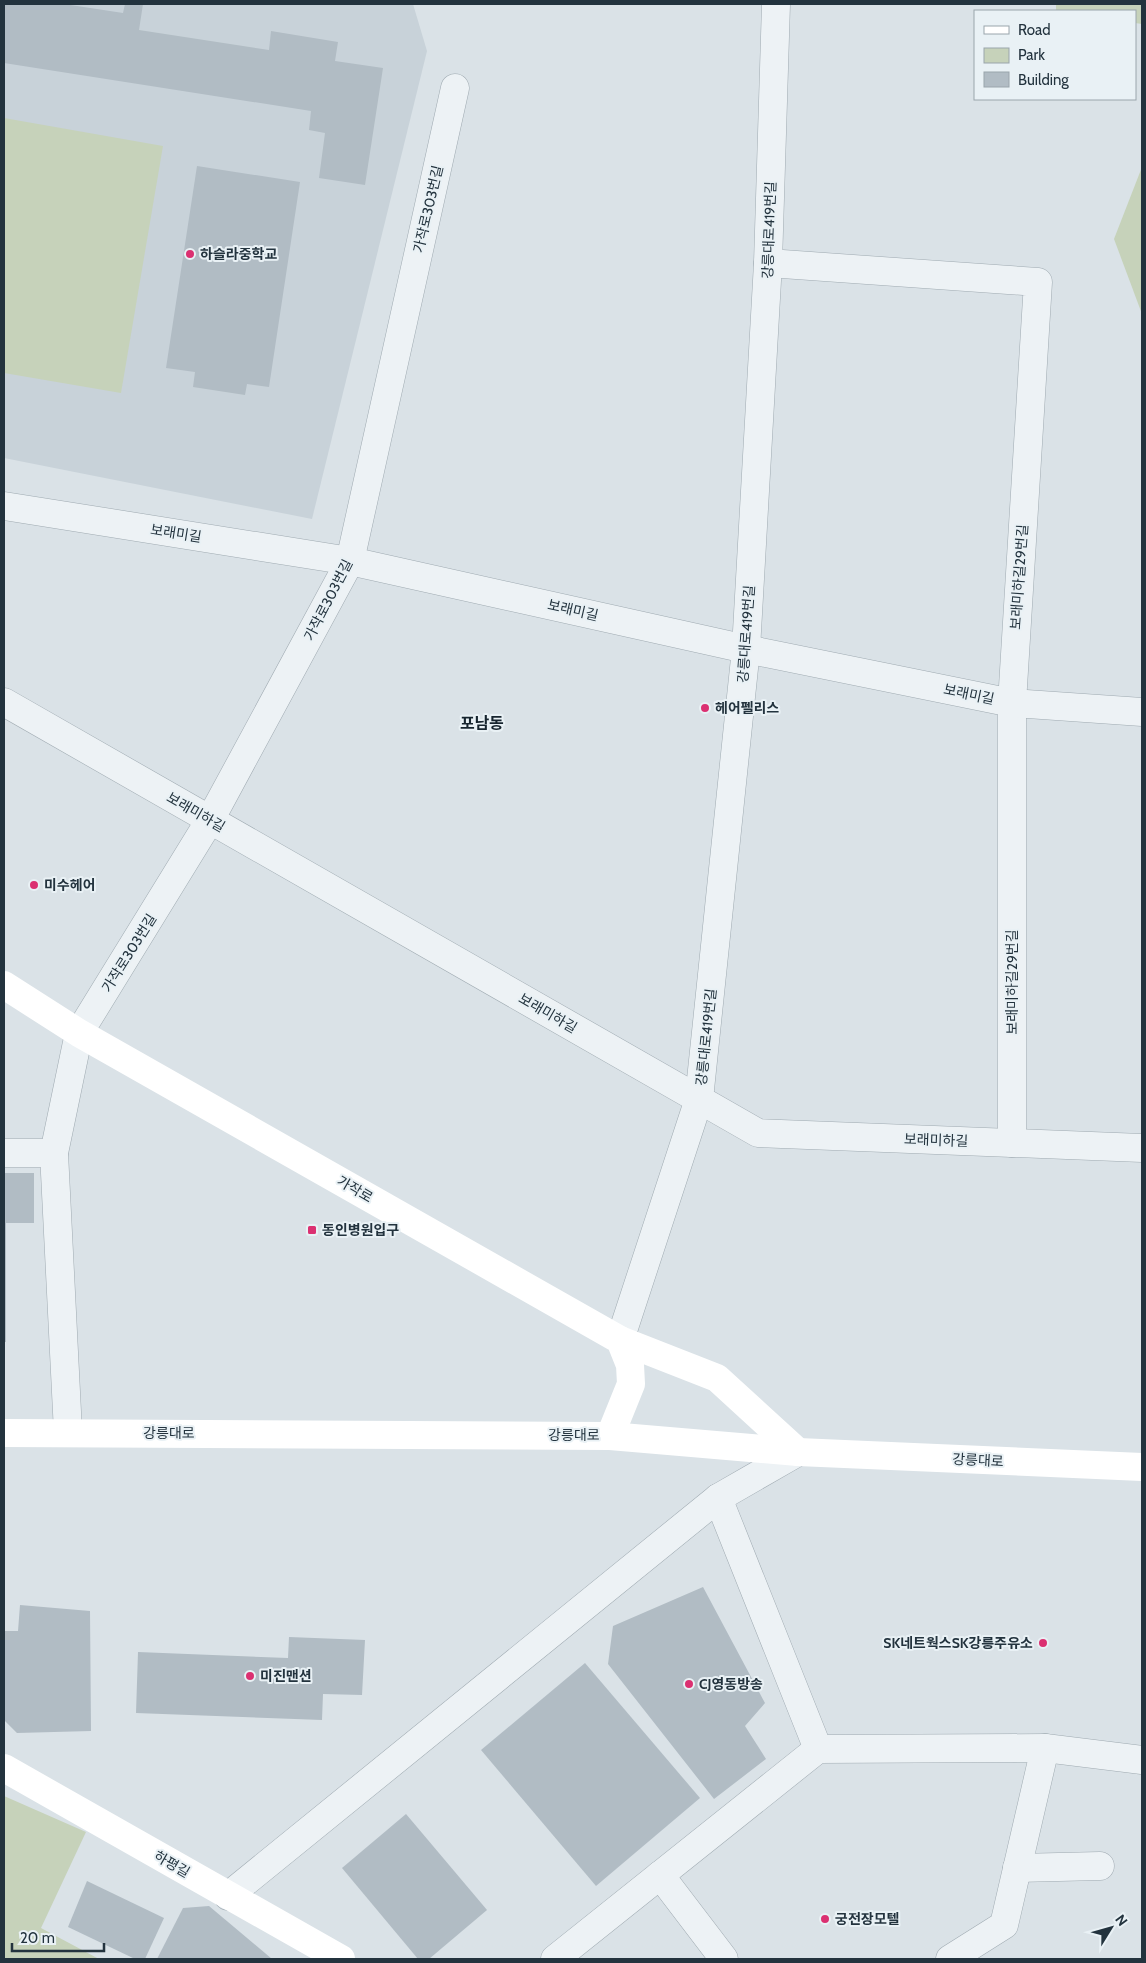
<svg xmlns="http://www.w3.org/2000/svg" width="1146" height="1963" viewBox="0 0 1146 1963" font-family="Cabin,'Noto Sans KR',sans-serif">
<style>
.built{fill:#c8d2d9}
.green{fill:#c6d2ba}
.building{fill:#b1bcc4}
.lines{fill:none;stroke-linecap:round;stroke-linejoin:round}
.street-casing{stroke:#9faab1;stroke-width:29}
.street{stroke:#edf2f5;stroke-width:28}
.secondary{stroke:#fff;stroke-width:28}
.poi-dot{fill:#db3071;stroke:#e9f1f5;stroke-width:2}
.labels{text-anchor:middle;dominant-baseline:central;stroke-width:4;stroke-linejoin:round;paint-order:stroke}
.street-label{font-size:14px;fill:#23333e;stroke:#e9f1f5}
.poi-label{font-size:14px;font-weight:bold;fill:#23333e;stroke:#e9f1f5;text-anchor:start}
.quarter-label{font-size:16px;font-weight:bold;fill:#16242e;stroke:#e9f1f5}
</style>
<rect width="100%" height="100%" fill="#dae2e7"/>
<polygon class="built" points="4,4 413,4 427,51 312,519 4,458"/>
<g class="green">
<polygon points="1056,4 1142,4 1142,24 1135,23 1135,11 1056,11"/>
<polygon points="4,118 163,146 121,393 4,373"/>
<polygon points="1142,167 1142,314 1114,239"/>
<polygon points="4,1796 86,1832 41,1928 99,1959 4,1959"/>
</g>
<g class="building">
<polygon points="4,4 64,4 123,13 125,4 143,4 139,30 269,50 271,31 338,42 335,61 383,68 365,185 319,178 325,133 309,130 311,111 4,63"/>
<polygon points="197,166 300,182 269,387 247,384 245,395 193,387 195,372 166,368"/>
<polygon points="4,1173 34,1173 34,1223 6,1223 6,1342 4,1342"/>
<polygon points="703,1587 765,1703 745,1726 766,1759 714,1799 608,1664 613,1626"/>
<polygon points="20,1605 90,1611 91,1731 17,1733 4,1720 4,1631 18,1631"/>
<polygon points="289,1637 365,1640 362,1695 323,1694 322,1720 136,1713 138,1652 288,1658"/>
<polygon points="585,1663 700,1798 596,1886 481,1750"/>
<polygon points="406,1814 487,1910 429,1959 418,1959 342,1868"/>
<polygon points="87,1881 164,1918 145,1959 135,1959 68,1927"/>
<polygon points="209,1906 272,1959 157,1959 183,1908"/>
</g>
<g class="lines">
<defs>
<g id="street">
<polyline points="768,263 1038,282 1012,703 1012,1143"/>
<polyline points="4,506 350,561 746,649 1012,703 1142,712"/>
<polyline points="4,702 758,1133 1142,1148"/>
<polyline points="4,1153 54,1153"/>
<polyline points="620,1340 699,1099 746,649 768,263 776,4"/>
<polyline points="68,1432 54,1153 79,1033 210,820 350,561 455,88"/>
<polyline points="718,1498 818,1749"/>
<polyline points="1017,1868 1100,1866"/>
<polyline points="660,1875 724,1959"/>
<polyline points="228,1896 718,1498 798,1452"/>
<polyline points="555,1959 818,1749 1045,1748 1142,1760"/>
<polyline points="950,1959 1004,1925 1045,1748"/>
</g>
</defs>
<use href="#street" class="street-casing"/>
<use href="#street" class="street"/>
<g class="secondary">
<polyline points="4,985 79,1033 620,1340 630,1365 631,1384 610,1436"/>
<polyline points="620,1340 717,1378 798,1452"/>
<polyline points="4,1433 610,1436 798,1452 1142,1467"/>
<polyline points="4,1768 341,1959"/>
</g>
</g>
<g class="poi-dot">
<circle cx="190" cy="254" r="5"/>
<circle cx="705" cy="708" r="5"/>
<circle cx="34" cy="885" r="5"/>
<rect x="307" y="1225" width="10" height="10" rx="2.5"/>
<circle cx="1043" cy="1643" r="5"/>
<circle cx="250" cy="1676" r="5"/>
<circle cx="689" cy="1684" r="5"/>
<circle cx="825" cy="1919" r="5"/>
</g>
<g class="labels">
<g class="street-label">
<text transform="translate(428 209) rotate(-77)">가작로303번길</text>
<text transform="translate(769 230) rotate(-88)">강릉대로419번길</text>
<text transform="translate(176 533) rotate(9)">보래미길</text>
<text transform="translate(1019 577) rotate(-86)">보래미하길29번길</text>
<text transform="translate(328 600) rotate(-63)">가작로303번길</text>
<text transform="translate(573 610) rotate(13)">보래미길</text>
<text transform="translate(746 634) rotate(-86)">강릉대로419번길</text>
<text transform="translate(969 694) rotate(12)">보래미길</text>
<text transform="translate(196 812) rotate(30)">보래미하길</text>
<text transform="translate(129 953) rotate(-58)">가작로303번길</text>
<text transform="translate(1012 982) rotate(-90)">보래미하길29번길</text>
<text transform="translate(548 1013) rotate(30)">보래미하길</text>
<text transform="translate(706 1037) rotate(-84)">강릉대로419번길</text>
<text transform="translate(936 1140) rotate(2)">보래미하길</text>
<text transform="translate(355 1189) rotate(30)">가작로</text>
<text x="169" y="1433">강릉대로</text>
<text x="574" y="1435">강릉대로</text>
<text transform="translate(978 1460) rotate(3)">강릉대로</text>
<text transform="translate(172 1864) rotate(30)">하평길</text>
</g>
<g class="poi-label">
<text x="200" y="254">하슬라중학교</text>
<text x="715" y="708">헤어펠리스</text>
<text x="44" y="885">미수헤어</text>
<text x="322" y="1230">동인병원입구</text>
<text x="1033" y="1643" text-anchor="end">SK네트웍스SK강릉주유소</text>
<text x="260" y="1676">미진맨션</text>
<text x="699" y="1684">CJ영동방송</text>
<text x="835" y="1919">궁전장모텔</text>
</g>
<g class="quarter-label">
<text x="482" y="723">포남동</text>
</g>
</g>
<rect width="1146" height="1963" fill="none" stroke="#23333e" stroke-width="10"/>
<rect x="974" y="10" width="162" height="90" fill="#e9f1f5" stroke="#9aa5ac"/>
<rect x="984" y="26" width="25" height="8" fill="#ffffff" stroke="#9aa5ac"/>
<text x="1018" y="35" font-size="15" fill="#23333e">Road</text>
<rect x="984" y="48" width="25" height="15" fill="#c6d2ba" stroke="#9aa5ac"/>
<text x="1018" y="60" font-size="15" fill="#23333e">Park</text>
<rect x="984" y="72" width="25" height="15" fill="#b1bcc4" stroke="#9aa5ac"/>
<text x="1018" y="85" font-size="15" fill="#23333e">Building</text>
<g transform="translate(1111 1928) rotate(53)" stroke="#e9f1f5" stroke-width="4" paint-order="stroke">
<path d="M0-4L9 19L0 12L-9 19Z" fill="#23333e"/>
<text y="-8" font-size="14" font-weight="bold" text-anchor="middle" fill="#23333e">N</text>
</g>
<path d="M12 1943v8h92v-8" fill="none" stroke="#23333e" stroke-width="2.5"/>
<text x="20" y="1943" font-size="15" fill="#23333e" stroke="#e9f1f5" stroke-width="4" paint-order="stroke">20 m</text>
</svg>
